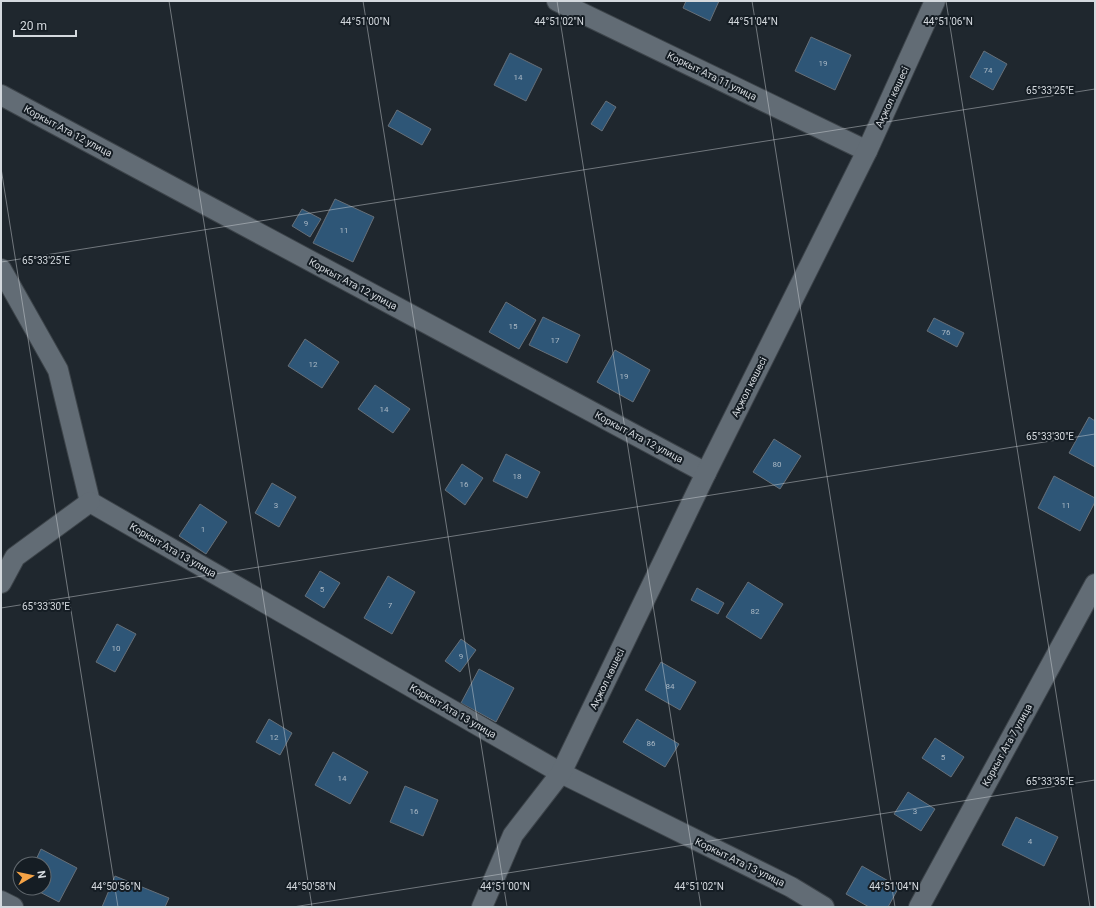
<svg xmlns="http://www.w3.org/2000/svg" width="1096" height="908" viewBox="0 0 1096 908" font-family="Roboto,sans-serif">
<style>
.building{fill:#2e5677;stroke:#666f78}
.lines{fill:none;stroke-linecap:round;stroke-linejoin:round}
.street-casing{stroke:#3d444a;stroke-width:22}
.street{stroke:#626c75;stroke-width:20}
.ticks{fill:none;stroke:#d4d9de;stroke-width:1;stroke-opacity:0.45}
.labels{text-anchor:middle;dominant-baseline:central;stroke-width:4;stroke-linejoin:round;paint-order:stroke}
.number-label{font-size:8px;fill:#aab8c4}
.street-label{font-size:10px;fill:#d4d9de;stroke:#151d24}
.ticks-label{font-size:10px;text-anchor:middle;fill:#d4d9de;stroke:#151d24;stroke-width:4;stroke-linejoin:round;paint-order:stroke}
</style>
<rect width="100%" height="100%" fill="#1f272e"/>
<g class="building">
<polygon points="686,1 719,1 710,21 683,8"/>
<polygon points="811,37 851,55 835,90 795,71"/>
<polygon points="984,51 1007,64 993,90 970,77"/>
<polygon points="510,53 542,69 526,101 494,85"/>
<polygon points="606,101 616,107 602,131 591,124"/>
<polygon points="397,110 431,129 422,145 388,126"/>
<polygon points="335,199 374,217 353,262 313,243"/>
<polygon points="302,209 321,219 310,237 292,226"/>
<polygon points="506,302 536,320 519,349 489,332"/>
<polygon points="543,317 580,335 567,363 529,345"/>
<polygon points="934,318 964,333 957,347 927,331"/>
<polygon points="305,339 339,362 322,388 288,366"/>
<polygon points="615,350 650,370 633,402 597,382"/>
<polygon points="375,385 410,409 393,433 358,409"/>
<polygon points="1089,417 1095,421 1095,467 1069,453"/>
<polygon points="774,439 801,456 780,489 753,472"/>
<polygon points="506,454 540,472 527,498 493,481"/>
<polygon points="462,464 483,478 465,505 445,490"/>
<polygon points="1054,476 1095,498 1095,502 1080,531 1038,508"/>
<polygon points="272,483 296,497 279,527 255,513"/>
<polygon points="200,504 227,522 206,554 179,536"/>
<polygon points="320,571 340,583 324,608 305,596"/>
<polygon points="388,576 415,592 392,634 364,618"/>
<polygon points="748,582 783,604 761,639 726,617"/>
<polygon points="697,588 724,603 718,614 691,600"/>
<polygon points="117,624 136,634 115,672 96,662"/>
<polygon points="461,639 476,650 460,672 445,661"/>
<polygon points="661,662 696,682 680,710 645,690"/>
<polygon points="479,669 514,688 496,722 461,703"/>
<polygon points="269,719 292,733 280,755 256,742"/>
<polygon points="637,719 679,744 665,767 623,742"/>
<polygon points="935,738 964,757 951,777 922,758"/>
<polygon points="333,752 368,772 350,804 315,785"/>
<polygon points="405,786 438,800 423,836 390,822"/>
<polygon points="908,792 935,809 921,831 894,814"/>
<polygon points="1016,817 1058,837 1044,866 1002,845"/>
<polygon points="41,849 77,868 59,902 32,888 44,888 44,864 34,864"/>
<polygon points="862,866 899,887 888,907 869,907 846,894"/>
<polygon points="115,876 169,898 165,907 102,907"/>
</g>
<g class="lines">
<defs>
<g id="street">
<polyline points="557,1 867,151"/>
<polyline points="1,95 706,473"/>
<polyline points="1,269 58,370 90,502"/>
<polyline points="90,502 561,773 791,887 824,907"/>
<polyline points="1,583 15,557 90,502"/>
<polyline points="1,901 13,907"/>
<polyline points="482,907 513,835 561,773 706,473 867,151 935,1"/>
<polyline points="919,907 1095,584"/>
</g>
</defs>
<use href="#street" class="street-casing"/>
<use href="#street" class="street"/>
</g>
<path class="ticks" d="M169 1 312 907M363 1 507 907M557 1 701 907M752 1 895 907M946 1 1090 907M1 168 118 907M1 262 1095 89M1 608 1095 434M293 907 1095 780"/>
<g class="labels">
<g class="number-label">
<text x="823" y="63">19</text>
<text x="988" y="70">74</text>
<text x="518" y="77">14</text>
<text x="306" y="223">9</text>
<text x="344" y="230">11</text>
<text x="513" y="326">15</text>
<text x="946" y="332">76</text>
<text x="555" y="340">17</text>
<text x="313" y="364">12</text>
<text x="624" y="376">19</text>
<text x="384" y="409">14</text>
<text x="777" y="464">80</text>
<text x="517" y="476">18</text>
<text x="464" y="484">16</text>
<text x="276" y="505">3</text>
<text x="1066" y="505">11</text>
<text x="203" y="529">1</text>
<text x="322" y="589">5</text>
<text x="390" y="605">7</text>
<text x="755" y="611">82</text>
<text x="116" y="648">10</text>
<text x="461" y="656">9</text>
<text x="670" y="686">84</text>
<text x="274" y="737">12</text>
<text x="651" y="743">86</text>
<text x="943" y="757">5</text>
<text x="342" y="778">14</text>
<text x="414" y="811">16</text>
<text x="915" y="811">3</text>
<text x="1030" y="841">4</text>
</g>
<g class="street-label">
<text transform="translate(712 76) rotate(26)">Коркыт Ата 11 улица</text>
<text transform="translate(892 97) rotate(-65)">Ақжол көшесі</text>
<text transform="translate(68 131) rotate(28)">Коркыт Ата 12 улица</text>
<text transform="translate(353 284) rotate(28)">Коркыт Ата 12 улица</text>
<text transform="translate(749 387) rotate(-63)">Ақжол көшесі</text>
<text transform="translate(639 437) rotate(28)">Коркыт Ата 12 улица</text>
<text transform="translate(173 550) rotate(30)">Коркыт Ата 13 улица</text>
<text transform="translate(607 679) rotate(-64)">Ақжол көшесі</text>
<text transform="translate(453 711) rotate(30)">Коркыт Ата 13 улица</text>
<text transform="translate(1007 745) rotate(-61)">Коркыт Ата 7 улица</text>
<text transform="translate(740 862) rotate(26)">Коркыт Ата 13 улица</text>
</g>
</g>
<g class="ticks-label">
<text x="365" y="25">44°51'00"N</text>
<text x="559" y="25">44°51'02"N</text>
<text x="753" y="25">44°51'04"N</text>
<text x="948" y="25">44°51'06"N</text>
<text x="1050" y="94">65°33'25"E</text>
<text x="46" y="264">65°33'25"E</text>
<text x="1050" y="440">65°33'30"E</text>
<text x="46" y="610">65°33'30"E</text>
<text x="1050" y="785">65°33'35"E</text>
<text x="116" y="890">44°50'56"N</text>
<text x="311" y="890">44°50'58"N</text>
<text x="505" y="890">44°51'00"N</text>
<text x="699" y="890">44°51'02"N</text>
<text x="894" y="890">44°51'04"N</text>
</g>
<rect width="1096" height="908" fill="none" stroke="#d4d9de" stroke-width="4"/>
<g transform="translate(32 876) rotate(81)"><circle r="19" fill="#151d24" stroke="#61686e"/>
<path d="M0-3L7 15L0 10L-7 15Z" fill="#f5a346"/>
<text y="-6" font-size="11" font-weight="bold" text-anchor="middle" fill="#d4d9de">N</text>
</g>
<path d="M14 30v6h62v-6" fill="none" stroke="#d4d9de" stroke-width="2"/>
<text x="20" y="30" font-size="12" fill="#d4d9de" stroke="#151d24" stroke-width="3" paint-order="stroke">20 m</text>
</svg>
